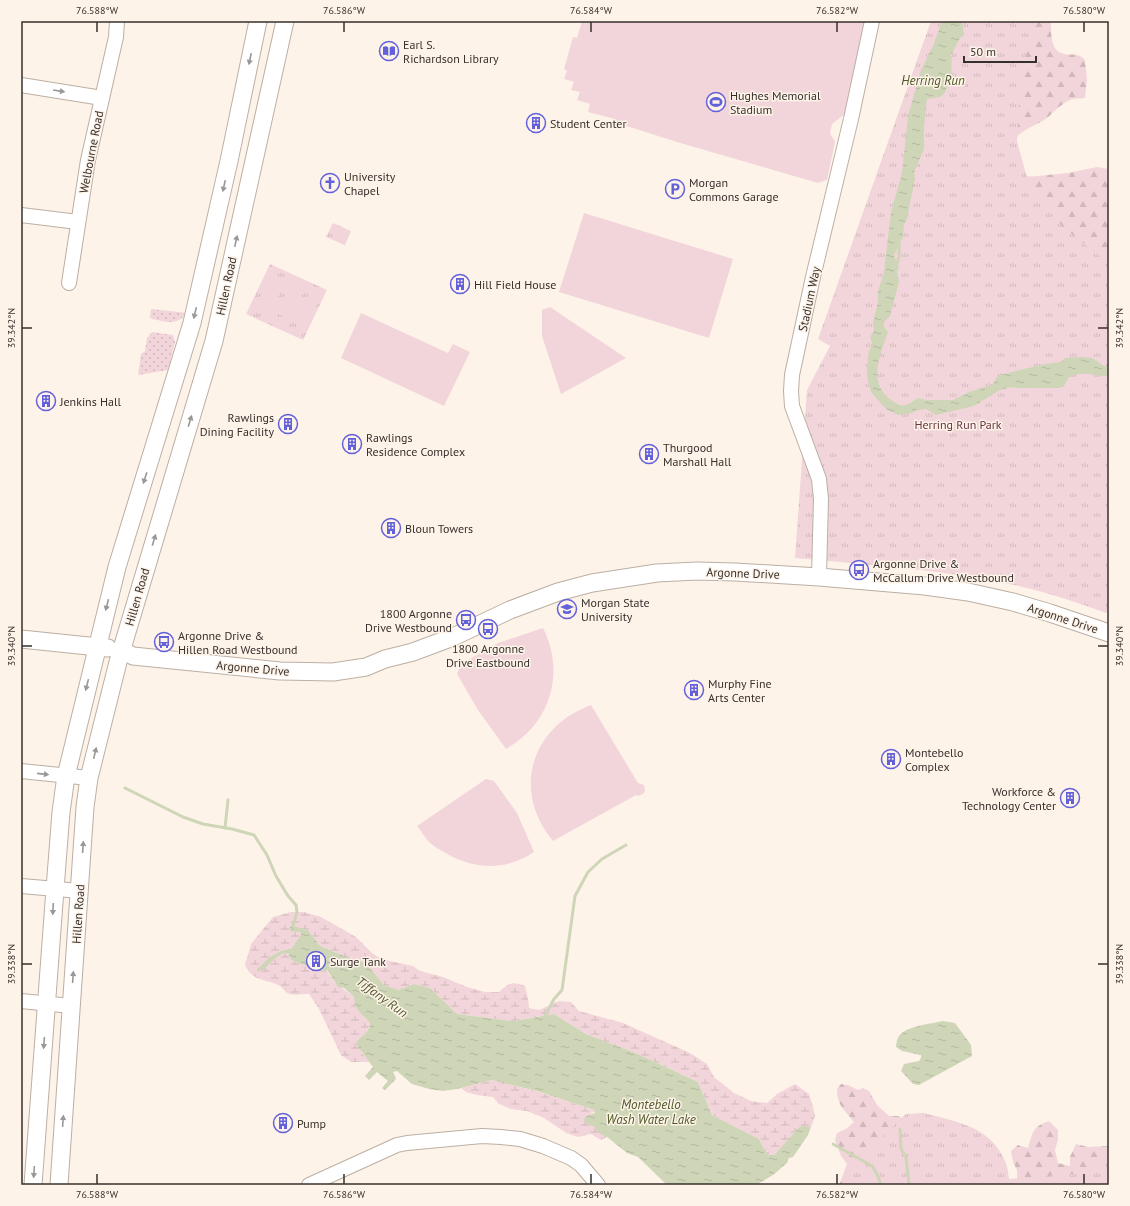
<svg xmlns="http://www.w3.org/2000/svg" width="1130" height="1206" viewBox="0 0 1130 1206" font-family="'PT Sans',sans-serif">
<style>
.grass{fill:url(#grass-dots)}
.forest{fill:url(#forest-firs)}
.wetland{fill:url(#wetland-marsh)}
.park{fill:url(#park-tufts)}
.garden{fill:#f2d5da}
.water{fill:url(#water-ripples)}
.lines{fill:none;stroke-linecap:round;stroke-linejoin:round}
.stream{stroke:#ced6b7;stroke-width:3}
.minor-casing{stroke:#bcafa4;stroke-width:16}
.major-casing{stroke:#bcafa4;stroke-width:19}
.minor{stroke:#fff;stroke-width:14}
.major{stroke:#fff;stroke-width:17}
.oneway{fill:#9a9896}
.ticks{fill:none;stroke:#36302c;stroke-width:1.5}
.labels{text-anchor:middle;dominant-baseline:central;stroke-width:3;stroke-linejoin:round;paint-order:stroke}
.poi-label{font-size:12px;fill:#36302c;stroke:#fef3e9;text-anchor:start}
.street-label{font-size:12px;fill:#36302c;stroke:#fef3e9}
.park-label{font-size:12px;fill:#673441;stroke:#fef3e9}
.water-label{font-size:13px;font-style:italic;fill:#505a28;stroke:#fef3e9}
.neatline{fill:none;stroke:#36302c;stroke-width:1.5}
.ticks-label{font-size:10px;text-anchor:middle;fill:#36302c}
</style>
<defs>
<pattern id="grass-dots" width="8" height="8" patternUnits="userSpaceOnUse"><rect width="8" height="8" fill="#f2d5da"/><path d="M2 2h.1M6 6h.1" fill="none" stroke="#d0b7bb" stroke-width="1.8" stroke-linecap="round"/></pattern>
<pattern id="forest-firs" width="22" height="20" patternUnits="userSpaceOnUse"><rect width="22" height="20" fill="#f2d5da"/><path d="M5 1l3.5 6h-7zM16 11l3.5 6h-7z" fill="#d0b7bb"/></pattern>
<pattern id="wetland-marsh" width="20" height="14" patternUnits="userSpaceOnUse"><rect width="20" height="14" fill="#f2d5da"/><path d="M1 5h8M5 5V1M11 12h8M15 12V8" fill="none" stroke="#d0b7bb"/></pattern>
<pattern id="park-tufts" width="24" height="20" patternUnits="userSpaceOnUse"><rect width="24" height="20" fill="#f2d5da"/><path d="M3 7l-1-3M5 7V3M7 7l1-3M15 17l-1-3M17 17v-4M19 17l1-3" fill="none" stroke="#d0b7bb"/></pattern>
<pattern id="water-ripples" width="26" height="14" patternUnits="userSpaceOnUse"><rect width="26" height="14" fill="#ced6b7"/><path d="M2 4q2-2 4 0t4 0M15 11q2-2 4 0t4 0" fill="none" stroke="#b2b89e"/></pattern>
</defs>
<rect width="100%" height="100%" fill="#fef3e9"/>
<g class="grass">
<path d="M151 309 187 313C177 326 167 322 152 319L150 317Z"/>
<polygon points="152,332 173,335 175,342 168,370 138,375 141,354 145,351 147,338"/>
</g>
<g class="forest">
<path d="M975 21H1051C1051 30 1050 49 1061 53 1071 57 1076 51 1085 60L1087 80 1085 98C1080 99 1074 98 1070 100 1061 104 1054 112 1047 118 1037 125 1023 129 1015 139L1017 178 1068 173 1097 167 1109 169V347L902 311Z"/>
<path d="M841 1084 848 1085 858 1090 863 1088 869 1091 877 1105 889 1116H898L905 1119 989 1185H839L847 1164 841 1156 835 1140 837 1133 846 1129 854 1122C844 1109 837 1106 837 1089Z"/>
<path d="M1049 1121 1058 1130V1140L1055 1150 1058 1163 1070 1166V1157L1076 1144 1088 1147 1109 1146V1185H1017V1170L1013 1162 1011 1151 1018 1145 1028 1148C1033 1132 1032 1127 1049 1121Z"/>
</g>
<g class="wetland">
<path d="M291 912H304L321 917 356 937 372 953 381 959 413 966 420 971 443 977 467 987 485 992H499C508 983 513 981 525 986L528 998 529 1008 539 1010 559 1001 571 1002 579 1011 623 1023 690 1053 707 1064 714 1077 734 1093 751 1101 767 1103 777 1094 795 1084 809 1094 813 1107 815 1116 811 1127H799L774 1155H768L765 1151 759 1139 712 1115 698 1082 638 1054 586 1034 554 1014 513 1021 457 1014 430 988 414 984 398 990 384 985 365 962 354 960 320 946 308 930 302 929 296 932H300L301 936 292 948 281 951 265 962 260 972C267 965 278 953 288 953L291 960 300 964 310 966 320 971 326 970 335 983 353 996C355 1000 354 1005 357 1009 360 1015 367 1017 370 1024L365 1035 358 1040 362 1053 370 1062H351L341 1055 319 1009 309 994C302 994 293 996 287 993 284 991 282 986 278 985 264 978 253 982 245 965L251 944 273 917Z"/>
<path d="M492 1080 536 1091 594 1110 595 1112 591 1113C594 1125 596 1131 607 1137L601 1140 591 1134 578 1137 566 1133 544 1118 527 1111 511 1109 499 1104 493 1097 477 1095 466 1092 461 1088Z"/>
</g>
<g class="park">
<path d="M931 21H1035L1022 72 1019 102 1017 141 1026 174 1041 198 1062 226 1098 255 1109 260V614C1079 603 1049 593 1019 586 945 570 870 565 795 558L807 390 830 346 818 339Z"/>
<polygon points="333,223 351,231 345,245 326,237"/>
<polygon points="270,264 327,290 303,340 246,314"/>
<path d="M924 1113C957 1122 990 1126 1005 1161 1008 1167 1008 1173 1009 1179L1071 1174 1079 1172 1109 1154V1185H850L847 1170 906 1114Z"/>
</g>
<g class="garden">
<polygon points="582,21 866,21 845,114 832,124 830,133 835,142 827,180 818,183 677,142 614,122 615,119 588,112 590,104 577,100 580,92 571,90 574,82 564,79 567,71 564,69 573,37 577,38"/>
<polygon points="584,213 733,259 709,338 559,292"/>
<polygon points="272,273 286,280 271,311 257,304"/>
<polygon points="291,282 305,289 290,320 276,313"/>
<polygon points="310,291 321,296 306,327 295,322"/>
<polygon points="550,307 626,358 561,394 542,336 542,310"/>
<polygon points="361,313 448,353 453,344 470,352 444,406 341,358"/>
<path d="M543 628C566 674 550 724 506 749L478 710 457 674 461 664 498 643Z"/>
<path d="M591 705 638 783 644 785 645 791 643 794 638 796 636 795 553 841C511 791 531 727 591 705Z"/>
<path d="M486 779 494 781 517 813 534 852C507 870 477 870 449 855 442 851 434 847 428 841 424 836 421 831 417 826Z"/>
</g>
<g class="water">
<path d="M942 21H962L964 35 960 38 951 55C953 62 950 67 952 74 948 82 948 92 940 97 936 98 931 98 927 99L924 127V149L914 172 915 178 907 219 904 224 903 237 894 255 899 268 897 272 899 282 890 316 884 322V327L888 332C880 356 867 382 891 400 904 409 905 406 918 398L926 400H953L969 392 992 385 997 377 1000 375 1045 364 1061 362 1065 358 1082 357 1092 358 1106 367 1109 364V376C1100 377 1094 374 1085 374 1079 373 1074 375 1069 377L1064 386 1059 388H1017L1010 387 998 391 974 406 936 415 926 409 917 410 912 413 899 415 894 413 886 409 871 392 867 377 868 355 872 343 870 337 874 331 873 323 878 302V292L884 271 891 212 902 173 908 116 921 70 933 46Z"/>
<path d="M290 926H293L308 930 320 946 354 960 365 962 384 985 398 990 414 984 430 988 457 1014 513 1021 554 1014 586 1034 638 1054 698 1082 712 1115 759 1139 765 1151 768 1155H774L799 1127 803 1126 811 1127 808 1135 793 1157 789 1158 787 1163 773 1175 756 1185H667L638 1157 627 1153 607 1137 599 1133 594 1126C589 1126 586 1124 584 1119L586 1116 595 1113 594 1110 537 1091 492 1080 457 1089 443 1091 429 1089 412 1084 397 1071 393 1072 396 1078 395 1080 385 1090 382 1088 388 1081 377 1072 369 1080 365 1076 373 1067 356 1044C359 1035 367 1037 370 1024 367 1017 360 1015 357 1009 354 1005 355 1000 353 996L344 988 338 987 327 970 320 971 310 966 300 964 291 960 288 953C275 953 268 970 257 972V969L270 957 281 951 292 948 301 935 300 932 290 931Z"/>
<path d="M943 1021 955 1023 971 1045 972 1056 919 1085 913 1084 901 1071 904 1064 919 1061 921 1058V1055L902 1051 896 1047C896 1044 897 1040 898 1038 903 1026 931 1024 943 1021Z"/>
</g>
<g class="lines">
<g class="stream">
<polyline points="896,267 899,257 899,243"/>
<polyline points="125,788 183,817 203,824 232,829 254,835 267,855 276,876 288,896 296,905 297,912 293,926 295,929"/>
<polyline points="225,828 228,800"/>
<polyline points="544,1018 554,999 562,990 575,896 588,872 602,859 626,845"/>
<polyline points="900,1129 901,1149 906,1157 909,1185"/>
<polyline points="833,1144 872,1166 877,1174 881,1185"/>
</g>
<defs>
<g id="minor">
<polyline points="21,85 102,98"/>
<polyline points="21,215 78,222"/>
<polyline points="69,283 88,160 116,37 117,21"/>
<polyline points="819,577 821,499 819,479 792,406 791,391 792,375 813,277 851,119 872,21"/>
<polyline points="21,771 89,778"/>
<polyline points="21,886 80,891"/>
<polyline points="21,1001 71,1006"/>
<polyline points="309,1185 397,1145 407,1143 482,1136 501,1137 520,1139 543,1146 571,1158 581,1165 598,1185"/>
</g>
<g id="major">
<polyline points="21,639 108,648"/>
<polyline points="121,650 133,656 280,671 333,672 366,667 385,659 413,652 453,637 510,610 558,592 592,583 657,573 697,571 735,572 819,577 925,586 968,592 1013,602 1050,613 1109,633"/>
<polyline points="33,1185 55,889 61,812 66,776 117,567 192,323 229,161 258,21"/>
<polyline points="59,1185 85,807 89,778 118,662 214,341 285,21"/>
</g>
</defs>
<use href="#minor" class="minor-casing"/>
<use href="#major" class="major-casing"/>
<use href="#minor" class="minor"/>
<use href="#major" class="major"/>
</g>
<defs><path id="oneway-solid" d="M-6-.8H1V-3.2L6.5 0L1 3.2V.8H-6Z"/></defs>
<g class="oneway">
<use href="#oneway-solid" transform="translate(250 59) rotate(102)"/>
<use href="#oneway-solid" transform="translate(59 91) rotate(9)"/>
<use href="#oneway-solid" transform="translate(224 186) rotate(102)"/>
<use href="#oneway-solid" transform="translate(236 241) rotate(-78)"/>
<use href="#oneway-solid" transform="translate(195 313) rotate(103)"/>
<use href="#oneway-solid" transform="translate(190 421) rotate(-73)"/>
<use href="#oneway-solid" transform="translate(145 478) rotate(108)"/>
<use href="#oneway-solid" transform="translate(154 540) rotate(-73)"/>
<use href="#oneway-solid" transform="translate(107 605) rotate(104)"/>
<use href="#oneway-solid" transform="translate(87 685) rotate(104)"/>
<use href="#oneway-solid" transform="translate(95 753) rotate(-77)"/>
<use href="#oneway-solid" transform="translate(43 774) rotate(6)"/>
<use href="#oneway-solid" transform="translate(83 847) rotate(-86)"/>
<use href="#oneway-solid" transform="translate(53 909) rotate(93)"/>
<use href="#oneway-solid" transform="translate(73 977) rotate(-86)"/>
<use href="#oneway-solid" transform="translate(44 1043) rotate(94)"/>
<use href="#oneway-solid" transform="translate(63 1121) rotate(-86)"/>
<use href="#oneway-solid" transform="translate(34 1172) rotate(94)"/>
</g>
<path class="ticks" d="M97 22V32M344 22V32M591 22V32M837 22V32M1084 22V32M22 328H32M1098 328H1108M22 646H32M1098 646H1108M22 964H32M1098 964H1108M97 1174V1184M344 1174V1184M591 1174V1184M837 1174V1184M1084 1174V1184"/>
<defs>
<symbol id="library-ring" viewBox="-11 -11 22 22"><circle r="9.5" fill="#fef3e9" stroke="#6361da" stroke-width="1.5"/><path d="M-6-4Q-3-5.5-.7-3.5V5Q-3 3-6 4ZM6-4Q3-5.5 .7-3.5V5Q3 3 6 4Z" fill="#6361da"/></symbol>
<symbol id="stadium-ring" viewBox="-11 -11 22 22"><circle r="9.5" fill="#fef3e9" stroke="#6361da" stroke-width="1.5"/><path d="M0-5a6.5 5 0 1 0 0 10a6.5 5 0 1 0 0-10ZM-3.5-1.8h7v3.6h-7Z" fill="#6361da"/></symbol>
<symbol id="building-ring" viewBox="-11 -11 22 22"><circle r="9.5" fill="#fef3e9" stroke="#6361da" stroke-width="1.5"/><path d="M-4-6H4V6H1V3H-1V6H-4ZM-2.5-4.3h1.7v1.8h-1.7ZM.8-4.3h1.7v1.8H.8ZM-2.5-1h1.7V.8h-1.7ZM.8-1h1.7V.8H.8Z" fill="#6361da"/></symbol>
<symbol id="church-ring" viewBox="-11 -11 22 22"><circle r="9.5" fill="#fef3e9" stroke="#6361da" stroke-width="1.5"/><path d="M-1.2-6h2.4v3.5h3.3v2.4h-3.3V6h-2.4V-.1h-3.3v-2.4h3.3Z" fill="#6361da"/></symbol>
<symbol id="parking-ring" viewBox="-11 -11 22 22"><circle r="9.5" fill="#fef3e9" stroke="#6361da" stroke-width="1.5"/><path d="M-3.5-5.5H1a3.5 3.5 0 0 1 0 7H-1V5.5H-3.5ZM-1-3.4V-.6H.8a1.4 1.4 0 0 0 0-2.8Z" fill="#6361da"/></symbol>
<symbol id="bus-ring" viewBox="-11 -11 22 22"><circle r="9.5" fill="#fef3e9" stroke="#6361da" stroke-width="1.5"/><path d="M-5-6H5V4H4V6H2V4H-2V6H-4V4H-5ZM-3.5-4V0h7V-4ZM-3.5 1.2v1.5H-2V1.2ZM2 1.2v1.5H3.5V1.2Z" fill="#6361da"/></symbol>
<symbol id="university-ring" viewBox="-11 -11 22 22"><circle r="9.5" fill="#fef3e9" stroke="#6361da" stroke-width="1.5"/><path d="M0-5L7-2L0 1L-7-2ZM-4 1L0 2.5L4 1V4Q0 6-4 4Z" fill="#6361da"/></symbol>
</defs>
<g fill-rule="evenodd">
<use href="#library-ring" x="378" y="40" width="22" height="22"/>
<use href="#stadium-ring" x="705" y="91" width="22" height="22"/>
<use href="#building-ring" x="525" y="112" width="22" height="22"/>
<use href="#church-ring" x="319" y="172" width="22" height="22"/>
<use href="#parking-ring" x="664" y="178" width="22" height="22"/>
<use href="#building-ring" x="449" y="273" width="22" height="22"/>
<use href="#building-ring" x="35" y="390" width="22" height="22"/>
<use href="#building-ring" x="277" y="413" width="22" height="22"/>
<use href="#building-ring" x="341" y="433" width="22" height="22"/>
<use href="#building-ring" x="638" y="443" width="22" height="22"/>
<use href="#building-ring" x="380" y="517" width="22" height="22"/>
<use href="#bus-ring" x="848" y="559" width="22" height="22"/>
<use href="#university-ring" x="556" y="598" width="22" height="22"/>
<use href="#bus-ring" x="455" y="609" width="22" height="22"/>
<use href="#bus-ring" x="477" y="618" width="22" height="22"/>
<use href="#bus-ring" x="153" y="631" width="22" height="22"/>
<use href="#building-ring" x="683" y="679" width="22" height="22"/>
<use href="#building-ring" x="880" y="748" width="22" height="22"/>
<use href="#building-ring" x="1059" y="787" width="22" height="22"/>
<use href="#building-ring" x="305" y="950" width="22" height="22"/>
<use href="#building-ring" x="272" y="1112" width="22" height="22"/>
</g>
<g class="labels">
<g class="poi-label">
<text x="403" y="44">Earl S.<tspan x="403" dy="14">Richardson Library</tspan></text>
<text x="730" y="95">Hughes Memorial<tspan x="730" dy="14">Stadium</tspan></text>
<text x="550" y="123">Student Center</text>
<text x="344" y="176">University<tspan x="344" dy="14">Chapel</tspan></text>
<text x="689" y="182">Morgan<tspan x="689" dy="14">Commons Garage</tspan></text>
<text x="474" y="284">Hill Field House</text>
<text x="60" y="401">Jenkins Hall</text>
<text x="274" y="417" text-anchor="end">Rawlings<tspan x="274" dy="14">Dining Facility</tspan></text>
<text x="366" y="437">Rawlings<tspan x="366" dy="14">Residence Complex</tspan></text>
<text x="663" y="447">Thurgood<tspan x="663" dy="14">Marshall Hall</tspan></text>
<text x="405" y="528">Bloun Towers</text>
<text x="873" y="563">Argonne Drive &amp;<tspan x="873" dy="14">McCallum Drive Westbound</tspan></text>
<text x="581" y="602">Morgan State<tspan x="581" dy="14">University</tspan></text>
<text x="452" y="613" text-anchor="end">1800 Argonne<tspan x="452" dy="14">Drive Westbound</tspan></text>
<text x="178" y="635">Argonne Drive &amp;<tspan x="178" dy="14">Hillen Road Westbound</tspan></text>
<text x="488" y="648" text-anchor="middle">1800 Argonne<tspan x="488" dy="14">Drive Eastbound</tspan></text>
<text x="708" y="683">Murphy Fine<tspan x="708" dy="14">Arts Center</tspan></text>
<text x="905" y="752">Montebello<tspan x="905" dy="14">Complex</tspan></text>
<text x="1056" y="791" text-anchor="end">Workforce &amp;<tspan x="1056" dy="14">Technology Center</tspan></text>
<text x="330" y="961">Surge Tank</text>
<text x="297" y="1123">Pump</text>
</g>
<g class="street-label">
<text transform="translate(91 152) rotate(-79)">Welbourne Road</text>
<text transform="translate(226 286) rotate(-78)">Hillen Road</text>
<text transform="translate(809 299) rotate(-78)">Stadium Way</text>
<text transform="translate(743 573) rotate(2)">Argonne Drive</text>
<text transform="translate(137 597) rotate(-74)">Hillen Road</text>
<text transform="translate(1063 618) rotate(18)">Argonne Drive</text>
<text transform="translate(253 668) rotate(5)">Argonne Drive</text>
<text transform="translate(78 914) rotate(-86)">Hillen Road</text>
</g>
<g class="park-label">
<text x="958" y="424">Herring Run Park</text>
</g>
<g class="water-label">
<text x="933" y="80">Herring Run</text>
<text transform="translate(382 997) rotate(36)">Tiffany Run</text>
<text x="651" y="1104">Montebello<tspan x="651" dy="15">Wash Water Lake</tspan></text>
</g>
</g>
<rect width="1130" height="1206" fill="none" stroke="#fef3e9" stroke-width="44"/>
<path d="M964 56v6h72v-6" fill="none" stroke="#36302c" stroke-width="2"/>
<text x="970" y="56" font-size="12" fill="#36302c" stroke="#fef3e9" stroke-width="3" paint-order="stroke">50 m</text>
<rect x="22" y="22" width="1086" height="1162" class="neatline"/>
<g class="ticks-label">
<text x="97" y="14">76.588°W</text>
<text x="344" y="14">76.586°W</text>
<text x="591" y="14">76.584°W</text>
<text x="837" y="14">76.582°W</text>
<text x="1084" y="14">76.580°W</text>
<text transform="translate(11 328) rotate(-90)" y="4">39.342°N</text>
<text transform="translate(1119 328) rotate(-90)" y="4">39.342°N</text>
<text transform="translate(11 646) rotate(-90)" y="4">39.340°N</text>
<text transform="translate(1119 646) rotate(-90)" y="4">39.340°N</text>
<text transform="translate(11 964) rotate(-90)" y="4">39.338°N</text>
<text transform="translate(1119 964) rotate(-90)" y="4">39.338°N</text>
<text x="97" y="1198">76.588°W</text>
<text x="344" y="1198">76.586°W</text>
<text x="591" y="1198">76.584°W</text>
<text x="837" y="1198">76.582°W</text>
<text x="1084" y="1198">76.580°W</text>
</g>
</svg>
